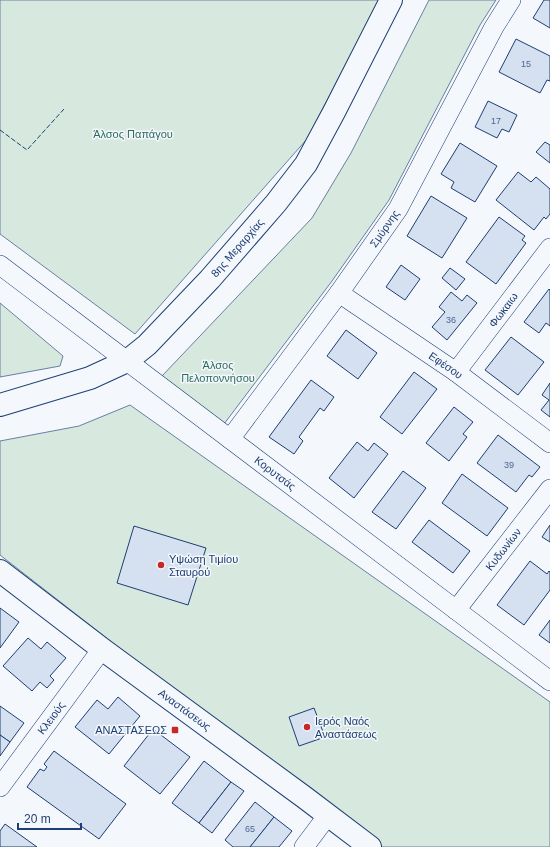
<svg xmlns="http://www.w3.org/2000/svg" width="550" height="847" viewBox="0 0 550 847" font-family="Helvetica,sans-serif">
<style>
.green{fill:#d7e8df;stroke:#687fa3}
.building{fill:#d5e0f0;stroke:#1d3f73}
.lines{fill:none;stroke-linecap:round;stroke-linejoin:round}
.minor-casing{stroke:#1d3f73;stroke-width:20}
.tertiary-casing{stroke:#1d3f73;stroke-width:24}
.minor{stroke:#f4f7fb;stroke-width:19}
.tertiary{stroke:#f4f7fb;stroke-width:22}
.fence{stroke:#1d3f73;stroke-width:1;stroke-dasharray:5 2;stroke-linecap:butt}
.poi-dot{fill:#c62828;stroke:#f4f7fb;stroke-width:1.5}
.labels{text-anchor:middle;dominant-baseline:central;stroke-width:3;stroke-linejoin:round;paint-order:stroke}
.number-label{font-size:9px;fill:#4b6792}
.park-label{font-size:11px;fill:#2c6c60;stroke:#f4f7fb}
.street-label{font-size:11px;fill:#1d3f73;stroke:#f4f7fb}
.poi-label{font-size:11px;fill:#1d3f73;stroke:#f4f7fb;text-anchor:start}
</style>
<rect width="100%" height="100%" fill="#f4f7fb"/>
<g class="green">
<polygon points="0,0 379,0 307,139 135,334 0,234"/>
<polygon points="429,0 496,0 480,25 389,200 332,281 224,424 162,376 312,218 351,153"/>
<polygon points="0,303 63,356 60,366 0,377"/>
<polygon points="130,405 550,702 550,847 375,847 0,555 0,441 79,426"/>
</g>
<g class="building">
<polygon points="544,0 550,0 550,28 533,18"/>
<polygon points="516,39 550,56 550,81 547,80 540,93 499,72"/>
<polygon points="488,101 517,115 509,132 502,129 497,138 475,127"/>
<polygon points="545,142 550,145 550,163 536,152"/>
<polygon points="460,143 497,166 475,202 451,188 454,182 441,174"/>
<polygon points="518,172 531,182 536,177 550,189 550,214 546,219 544,217 534,230 496,200"/>
<polygon points="431,196 467,218 442,258 407,236"/>
<polygon points="499,217 525,236 522,240 526,243 496,284 466,262"/>
<polygon points="401,265 420,279 405,300 386,287"/>
<polygon points="450,268 465,279 456,290 442,278"/>
<polygon points="549,289 550,290 550,326 546,323 539,333 524,322"/>
<polygon points="451,292 462,301 467,295 477,303 447,340 432,327 445,312 439,307"/>
<polygon points="346,330 377,353 358,379 327,356"/>
<polygon points="511,337 544,362 518,395 485,370"/>
<polygon points="414,372 437,389 402,434 380,417"/>
<polygon points="311,380 334,397 324,411 320,408 299,437 303,441 294,454 269,437"/>
<polygon points="550,383 550,417 541,410 549,400 542,395"/>
<polygon points="454,407 473,422 463,434 467,437 449,461 426,443"/>
<polygon points="498,435 540,467 532,477 529,475 516,492 477,463"/>
<polygon points="357,442 368,451 374,443 388,454 354,498 329,478"/>
<polygon points="403,471 426,488 396,529 372,512"/>
<polygon points="462,474 508,508 487,536 442,503"/>
<polygon points="429,520 470,551 453,573 412,542"/>
<polygon points="550,525 550,542 542,537"/>
<polygon points="134,526 206,548 188,605 117,583"/>
<polygon points="530,561 547,574 549,571 550,572 550,590 524,625 497,605"/>
<polygon points="0,608 19,622 0,648"/>
<polygon points="550,620 550,643 539,635"/>
<polygon points="28,638 41,649 47,642 66,658 50,676 54,680 47,688 40,682 32,691 3,666"/>
<polygon points="118,697 140,716 109,754 75,727 97,700 108,709"/>
<polygon points="0,706 24,723 10,742 0,735"/>
<polygon points="314,708 325,737 299,746 289,717"/>
<polygon points="153,729 190,757 160,794 124,766"/>
<polygon points="0,735 10,742 0,756"/>
<polygon points="54,751 126,804 99,839 27,787 40,769 44,771 47,767 44,764"/>
<polygon points="204,761 231,782 199,823 172,803"/>
<polygon points="231,782 244,791 212,833 199,823"/>
<polygon points="255,802 274,817 250,847 233,847 225,840"/>
<polygon points="274,817 292,831 279,847 250,847"/>
<polygon points="5,824 37,847 0,847 0,831"/>
</g>
<g class="lines">
<defs>
<g id="minor">
<path id="s1" d="M0 265 550 681"/>
<path id="s2" d="M339 293 456 372 550 443"/>
<path id="s3" d="M456 372 550 248"/>
<path id="s4" d="M230 439 339 293 398 209 494 27 511 0"/>
<path id="s5" d="M456 610 550 489"/>
<path id="s6" d="M0 787 102 649"/>
<polyline points="304,847 328,815"/>
</g>
<g id="tertiary">
<path id="s7" d="M0 405 90 378 127 361 147 345 210 279 276 203 306 164 334 112 391 0"/>
<path id="s8" d="M0 571 102 649 304 797 370 847"/>
</g>
</defs>
<use href="#minor" class="minor-casing"/>
<use href="#tertiary" class="tertiary-casing"/>
<use href="#minor" class="minor"/>
<use href="#tertiary" class="tertiary"/>
<polyline class="fence" points="0,130 27,150 64,109"/>
</g>
<g class="poi-dot">
<circle cx="161" cy="565" r="4"/>
<circle cx="307" cy="727" r="4"/>
<rect x="171" y="726" width="8" height="8" rx="2"/>
</g>
<g class="labels">
<g class="number-label">
<text x="526" y="64">15</text>
<text x="496" y="121">17</text>
<text x="451" y="320">36</text>
<text x="509" y="465">39</text>
<text x="250" y="829">65</text>
</g>
<g class="park-label">
<text x="133" y="134">Άλσος Παπάγου</text>
<text x="218" y="365">Άλσος<tspan x="218" dy="13">Πελοποννήσου</tspan></text>
</g>
<g class="street-label">
<text stroke="none"><textPath href="#s4" startOffset="261">Σμύρνης</textPath></text>
<text stroke="none"><textPath href="#s7" startOffset="293">8ης Μεραρχίας</textPath></text>
<text stroke="none"><textPath href="#s3" startOffset="78">Φωκαιω</textPath></text>
<text stroke="none"><textPath href="#s2" startOffset="129">Εφέσου</textPath></text>
<text stroke="none"><textPath href="#s1" startOffset="345">Κορυτσάς</textPath></text>
<text stroke="none"><textPath href="#s5" startOffset="77">Κυδωνίων</textPath></text>
<text stroke="none"><textPath href="#s8" startOffset="231">Αναστάσεως</textPath></text>
<text stroke="none"><textPath href="#s6" startOffset="86">Κλειούς</textPath></text>
</g>
<g class="poi-label">
<text x="169" y="559">Υψώση Τιμίου<tspan x="169" dy="13">Σταυρού</tspan></text>
<text x="315" y="721">Ιερός Ναός<tspan x="315" dy="13">Αναστάσεως</tspan></text>
<text x="167" y="730" text-anchor="end">ΑΝΑΣΤΑΣΕΩΣ</text>
</g>
</g>
<path d="M18 823v6h63v-6" fill="none" stroke="#1d3f73" stroke-width="2"/>
<text x="24" y="823" font-size="12" fill="#1d3f73" stroke="#f4f7fb" stroke-width="3" paint-order="stroke">20 m</text>
</svg>
